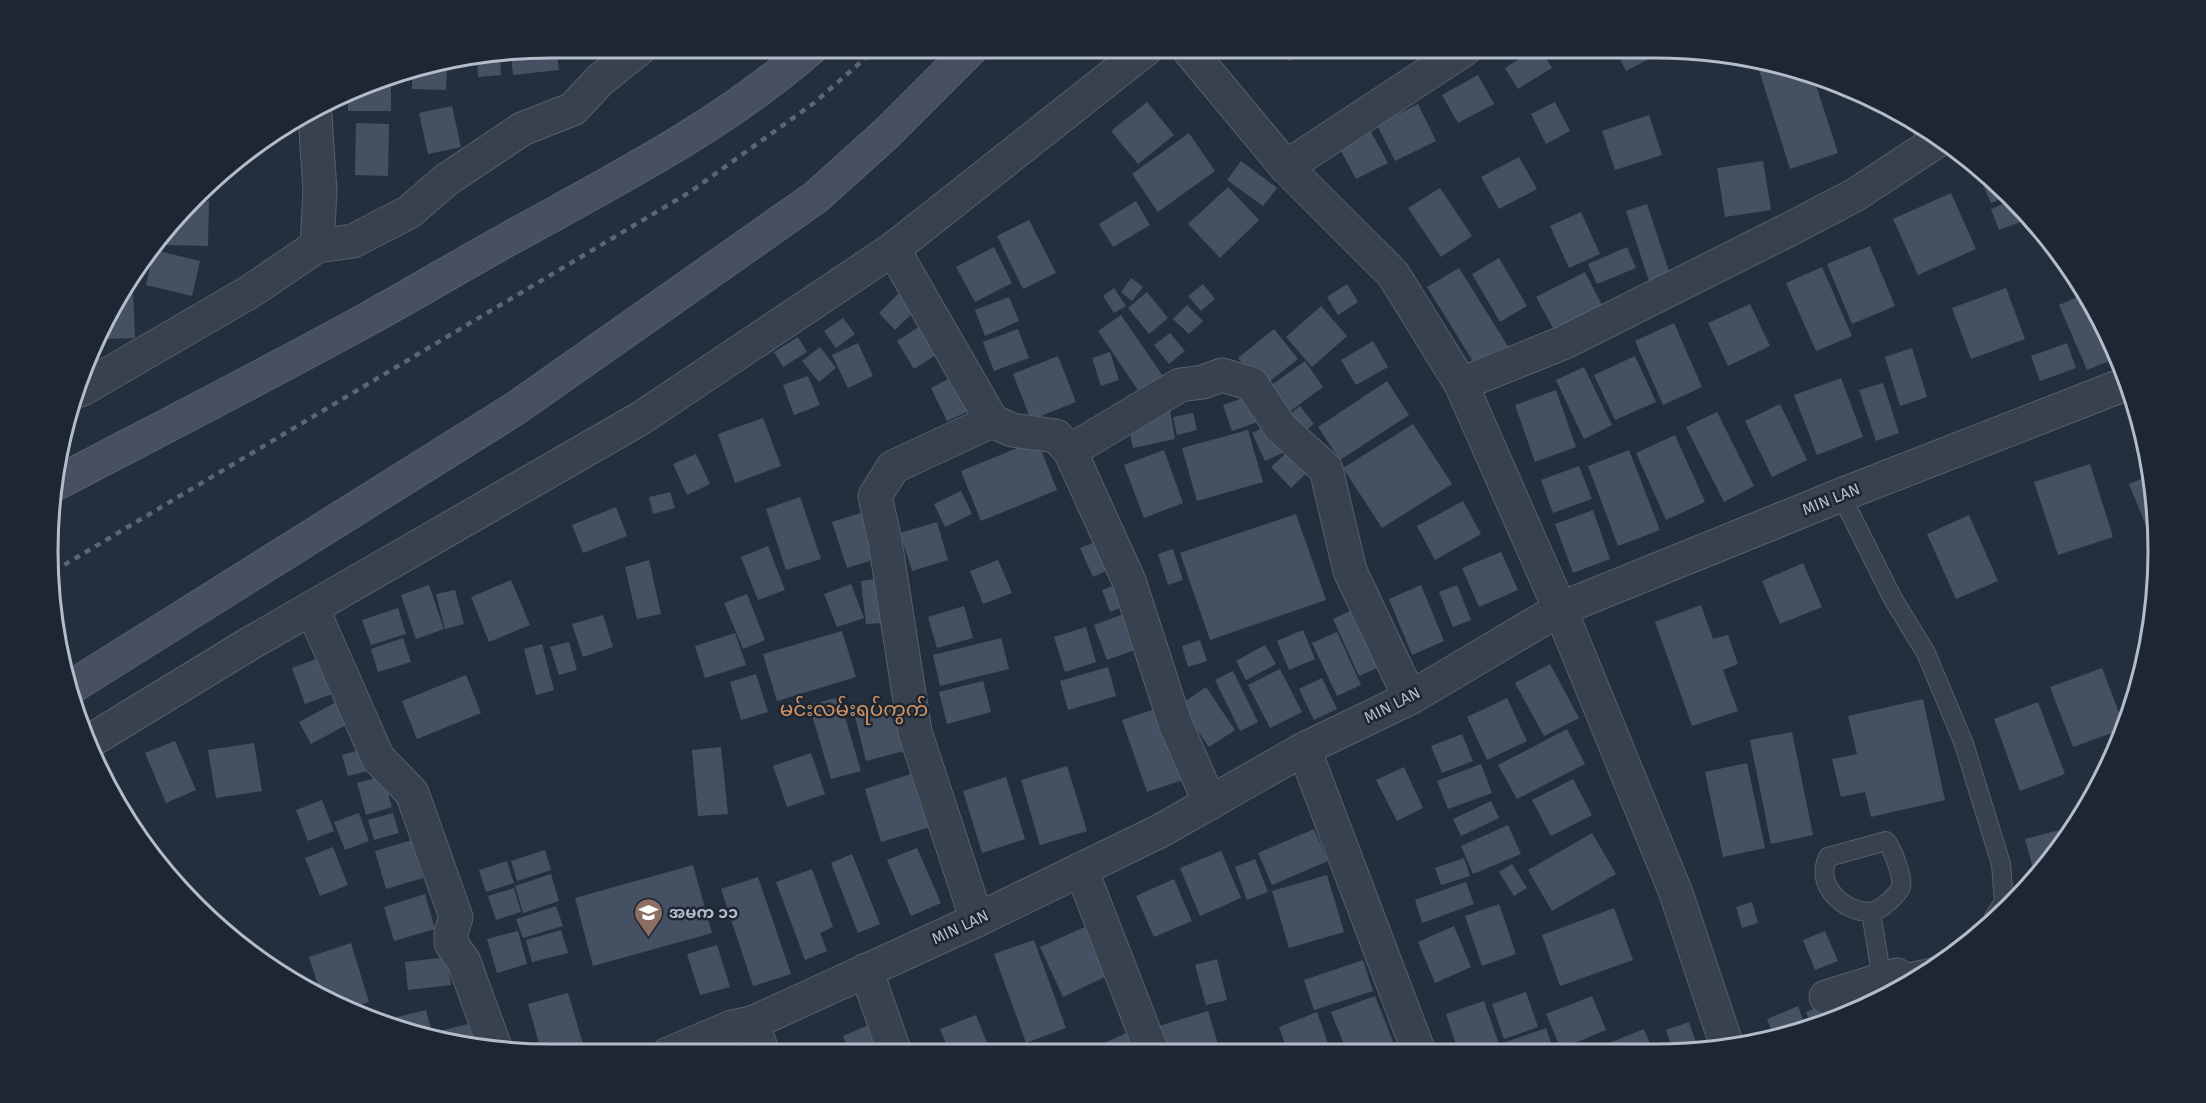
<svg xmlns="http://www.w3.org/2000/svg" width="2206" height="1103" viewBox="0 0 2206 1103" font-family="'Fira Sans','Noto Sans Myanmar',sans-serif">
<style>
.building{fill:#455162}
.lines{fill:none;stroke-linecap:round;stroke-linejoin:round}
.lane-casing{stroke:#565f6c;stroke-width:20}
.street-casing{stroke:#565f6c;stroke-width:35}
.secondary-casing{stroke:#565f6c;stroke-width:35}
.lane{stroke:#38414e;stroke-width:18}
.street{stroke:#38414e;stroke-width:33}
.secondary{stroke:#465061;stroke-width:33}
.rail{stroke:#5a6575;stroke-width:4.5;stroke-dasharray:6 6;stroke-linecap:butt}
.labels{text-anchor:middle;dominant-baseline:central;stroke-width:5;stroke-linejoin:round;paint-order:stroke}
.street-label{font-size:16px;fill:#b4bcc9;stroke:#1d2633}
.poi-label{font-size:16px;font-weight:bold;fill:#b4bcc9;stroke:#1d2633;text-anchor:start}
.quarter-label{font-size:20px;fill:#d59563;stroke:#1d2633}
.rim{fill:none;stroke:#b4bcc9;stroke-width:3}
</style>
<rect width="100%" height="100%" fill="#242f3e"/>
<g class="building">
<polygon points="556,48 559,70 513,75 511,55"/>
<polygon points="599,48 613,48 600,53"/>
<polygon points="1281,49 1310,49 1289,61"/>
<polygon points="1419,49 1445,49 1428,62"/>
<polygon points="1535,49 1540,49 1552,68 1518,89 1505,68"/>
<polygon points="1615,49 1668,49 1626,71"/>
<polygon points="500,57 501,75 478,77 477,60"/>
<polygon points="1763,62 1784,65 1813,76 1838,153 1790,169 1757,64"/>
<polygon points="447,65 446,90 412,89 412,71"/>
<polygon points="391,75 391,111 348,111 348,97"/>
<polygon points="1478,75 1494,104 1458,123 1442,95"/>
<polygon points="1147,102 1174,135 1138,164 1111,131"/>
<polygon points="1555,102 1570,131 1546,144 1531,114"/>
<polygon points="1418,104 1436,141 1395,161 1377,125"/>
<polygon points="452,106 461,147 428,154 419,113"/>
<polygon points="1649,115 1662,155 1615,170 1602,131"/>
<polygon points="1908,119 1920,127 1928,132 1915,137"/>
<polygon points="356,123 389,124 388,176 355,175"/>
<polygon points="1369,128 1388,163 1356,179 1338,145"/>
<polygon points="1189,133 1215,171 1158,212 1132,174"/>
<polygon points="1519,157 1537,189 1499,209 1481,177"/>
<polygon points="1241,161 1277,188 1263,206 1227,180"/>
<polygon points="1763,161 1771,210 1725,217 1717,168"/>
<polygon points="1988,177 1997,186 2008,196 1991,203 1981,180"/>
<polygon points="1228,187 1259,220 1220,258 1188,224"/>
<polygon points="1440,188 1472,236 1441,257 1408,208"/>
<polygon points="1951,193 1976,249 1918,275 1893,219"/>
<polygon points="2012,200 2031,218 1999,230 1991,209"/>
<polygon points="193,201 209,201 208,246 167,245 167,228"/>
<polygon points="1136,201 1150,225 1113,247 1099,224"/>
<polygon points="1647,204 1670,274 1649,281 1626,211"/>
<polygon points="1581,212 1600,254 1569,268 1550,226"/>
<polygon points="1029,220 1056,273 1023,289 997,236"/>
<polygon points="1870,246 1895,306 1852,324 1827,264"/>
<polygon points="994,247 1012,283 975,302 956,267"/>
<polygon points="1627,247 1636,268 1597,284 1588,264"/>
<polygon points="154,250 200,261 192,296 146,285"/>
<polygon points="1499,258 1527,306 1500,322 1472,274"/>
<polygon points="1822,267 1852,336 1816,351 1786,283"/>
<polygon points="1459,268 1511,351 1479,371 1427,287"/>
<polygon points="1585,272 1602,305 1554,330 1536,297"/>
<polygon points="1131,278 1143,287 1132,301 1121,292"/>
<polygon points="1203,284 1215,299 1201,311 1188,296"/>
<polygon points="1347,284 1358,302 1338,315 1327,297"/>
<polygon points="904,288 921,305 895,330 879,313"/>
<polygon points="1114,288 1126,306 1114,313 1103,296"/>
<polygon points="2006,288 2025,339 1971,359 1952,308"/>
<polygon points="2083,289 2090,299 2104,330 2100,332"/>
<polygon points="133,290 135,338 101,339 116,299 122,291"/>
<polygon points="1147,292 1168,318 1149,334 1128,308"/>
<polygon points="2080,296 2109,361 2087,370 2059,305"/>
<polygon points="1009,297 1019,321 985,336 975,310"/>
<polygon points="1750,304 1770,346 1728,366 1708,323"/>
<polygon points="1187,305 1203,321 1189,334 1173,319"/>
<polygon points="1321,306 1347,336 1312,367 1286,337"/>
<polygon points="1121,315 1165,379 1142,396 1098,331"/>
<polygon points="843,318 855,334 836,348 824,331"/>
<polygon points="928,321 945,349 914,369 897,341"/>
<polygon points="1674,323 1702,387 1663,405 1635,341"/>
<polygon points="1018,329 1029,358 994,371 983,342"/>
<polygon points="1274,329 1298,359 1261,388 1238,358"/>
<polygon points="1170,333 1185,351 1169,364 1154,345"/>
<polygon points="798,337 807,352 783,367 774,352"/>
<polygon points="1373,341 1388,367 1356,385 1341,360"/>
<polygon points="858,343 873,376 848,388 832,355"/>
<polygon points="2067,343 2076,368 2040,381 2031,356"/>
<polygon points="820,347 836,368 819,382 802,361"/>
<polygon points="1912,348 1927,397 1900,406 1885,357"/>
<polygon points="1110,352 1119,380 1101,386 1092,358"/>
<polygon points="1058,356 1076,402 1031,420 1013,374"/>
<polygon points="1635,356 1656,402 1615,420 1594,375"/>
<polygon points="1305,361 1323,387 1281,418 1262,392"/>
<polygon points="1584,367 1612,425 1584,439 1556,380"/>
<polygon points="808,376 820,405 794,415 783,385"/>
<polygon points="954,376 971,410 947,421 931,388"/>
<polygon points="1841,378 1863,437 1817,455 1794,395"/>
<polygon points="1387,381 1409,415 1340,460 1318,427"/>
<polygon points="1883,383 1899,433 1876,441 1859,390"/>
<polygon points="1556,390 1576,447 1535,462 1515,405"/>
<polygon points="1257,393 1266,419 1232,431 1223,405"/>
<polygon points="1780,404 1807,460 1772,477 1745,421"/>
<polygon points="1300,406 1314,424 1297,437 1282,420"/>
<polygon points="1170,410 1175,439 1133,448 1127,419"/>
<polygon points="1717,412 1754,486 1724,502 1686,427"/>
<polygon points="1193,413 1197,430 1177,435 1173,417"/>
<polygon points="763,418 781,466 735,483 718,434"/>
<polygon points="1271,424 1284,452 1265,461 1252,433"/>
<polygon points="1413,424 1452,484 1382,528 1343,468"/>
<polygon points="1248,430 1263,482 1197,501 1182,448"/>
<polygon points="1675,435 1705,502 1666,520 1636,453"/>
<polygon points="1037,440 1057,490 981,521 961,471"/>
<polygon points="1295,445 1314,466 1291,488 1271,467"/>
<polygon points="1164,450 1183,503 1144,518 1124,465"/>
<polygon points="1629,450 1660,530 1618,546 1588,466"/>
<polygon points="696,454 710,484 687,495 673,464"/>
<polygon points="2090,464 2113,537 2058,555 2034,482"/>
<polygon points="1579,466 1592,499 1553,513 1541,480"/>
<polygon points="2151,475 2154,485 2155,525 2147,528 2129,484"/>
<polygon points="961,491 972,514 945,527 934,504"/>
<polygon points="670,492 675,508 653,514 649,497"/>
<polygon points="800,497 821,559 786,570 766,509"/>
<polygon points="1463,501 1481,534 1435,560 1417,526"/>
<polygon points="616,507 627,536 583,553 572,525"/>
<polygon points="1593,510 1610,559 1573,573 1555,524"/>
<polygon points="867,511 882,557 847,568 832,522"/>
<polygon points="1296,514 1326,600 1210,640 1180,553"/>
<polygon points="1969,515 1998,581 1956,599 1927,534"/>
<polygon points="937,522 948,560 912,571 900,533"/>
<polygon points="1100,540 1113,568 1093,577 1080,548"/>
<polygon points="768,546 785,590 758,600 741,557"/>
<polygon points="1173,549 1183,580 1168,585 1158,554"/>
<polygon points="1501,552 1518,590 1479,607 1462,568"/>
<polygon points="649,560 661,614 637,619 625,567"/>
<polygon points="998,560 1012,593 983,604 970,571"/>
<polygon points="1803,563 1822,607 1780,624 1762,581"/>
<polygon points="877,579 883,623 866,624 861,581"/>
<polygon points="511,580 530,625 489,642 471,597"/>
<polygon points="851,584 864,618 837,627 824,594"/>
<polygon points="1117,584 1125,606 1110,612 1102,590"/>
<polygon points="429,585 444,629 416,639 401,595"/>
<polygon points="1421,585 1444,641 1412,655 1389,599"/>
<polygon points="1457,585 1471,620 1453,627 1439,592"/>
<polygon points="455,590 464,624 445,629 436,594"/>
<polygon points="747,594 765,640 743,649 724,603"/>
<polygon points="1364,605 1391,662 1359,676 1333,619"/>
<polygon points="1701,605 1713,639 1728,635 1738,664 1723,670 1738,711 1692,726 1655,622"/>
<polygon points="964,606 973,638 937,648 928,617"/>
<polygon points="398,608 406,634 371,645 362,620"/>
<polygon points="1126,613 1140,648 1107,660 1094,625"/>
<polygon points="603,615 613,647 583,657 572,624"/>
<polygon points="1086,627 1096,662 1065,672 1054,637"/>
<polygon points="1303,630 1315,659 1289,670 1277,641"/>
<polygon points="842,631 856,677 777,701 763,654"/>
<polygon points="1337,632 1361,685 1337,696 1312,643"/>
<polygon points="735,633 746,665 705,678 695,646"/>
<polygon points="403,638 411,662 378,672 371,649"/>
<polygon points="1001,638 1009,669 940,686 933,655"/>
<polygon points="1200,640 1207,661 1188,667 1182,646"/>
<polygon points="569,642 577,670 559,675 550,647"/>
<polygon points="542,644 554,690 536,695 524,649"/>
<polygon points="1265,645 1276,664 1246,680 1236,661"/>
<polygon points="319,658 332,694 305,704 292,668"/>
<polygon points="1550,664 1579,718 1544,736 1515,683"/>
<polygon points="1108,667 1116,696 1068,710 1060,681"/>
<polygon points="2102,668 2124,726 2123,729 2073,747 2050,687"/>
<polygon points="1280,669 1302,712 1270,728 1248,685"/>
<polygon points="1233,671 1258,722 1240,731 1215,680"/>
<polygon points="756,674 768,712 741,720 730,682"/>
<polygon points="466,675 481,713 417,739 402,701"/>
<polygon points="1322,678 1337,709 1314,720 1299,689"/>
<polygon points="983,681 991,712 947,724 939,692"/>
<polygon points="1206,687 1235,730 1209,747 1180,705"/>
<polygon points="839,697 861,771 831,779 809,705"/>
<polygon points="1507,698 1527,741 1487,760 1467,717"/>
<polygon points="1923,699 1945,800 1871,817 1865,792 1841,797 1832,759 1857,754 1848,716"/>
<polygon points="340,700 352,722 311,744 299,722"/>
<polygon points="2038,702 2065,774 2020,791 1994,719"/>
<polygon points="892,707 904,751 866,761 855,717"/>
<polygon points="1158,708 1183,780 1147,792 1122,720"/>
<polygon points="1567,729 1585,764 1517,799 1498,765"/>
<polygon points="1792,732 1813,835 1771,844 1750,740"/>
<polygon points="1462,734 1473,761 1442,773 1431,746"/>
<polygon points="175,741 196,790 166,803 145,753"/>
<polygon points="254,743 262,791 216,798 208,750"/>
<polygon points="721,747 728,814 698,816 692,750"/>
<polygon points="366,748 372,770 348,776 342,755"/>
<polygon points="811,753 825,794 787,807 773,766"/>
<polygon points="1747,763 1765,848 1723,857 1705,772"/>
<polygon points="1481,764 1492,793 1448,809 1437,781"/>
<polygon points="1067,766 1087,831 1040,845 1021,780"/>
<polygon points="1404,767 1423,808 1397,821 1376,780"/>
<polygon points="917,772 934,826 881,842 865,789"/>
<polygon points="383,776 392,807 366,815 357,783"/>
<polygon points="1006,777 1025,839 982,853 963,791"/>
<polygon points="1573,779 1592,815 1551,836 1532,800"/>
<polygon points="322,800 334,831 308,841 296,810"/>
<polygon points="1491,801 1499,818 1461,836 1453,819"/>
<polygon points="359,813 369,841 345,850 334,822"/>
<polygon points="393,813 399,833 374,840 368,820"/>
<polygon points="1508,825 1521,854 1473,874 1461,846"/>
<polygon points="2071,827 2067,832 2036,879 2025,839"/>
<polygon points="1314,829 1328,861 1272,885 1258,853"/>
<polygon points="1592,833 1616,874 1552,911 1528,870"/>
<polygon points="412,840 423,878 386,889 375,851"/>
<polygon points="333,847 348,885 320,896 305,858"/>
<polygon points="917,848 941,903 911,916 887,860"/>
<polygon points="545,850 551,870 517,881 511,861"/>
<polygon points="1221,851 1241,898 1200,916 1180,868"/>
<polygon points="852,854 880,924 858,933 831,863"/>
<polygon points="1464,858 1470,876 1441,885 1435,868"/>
<polygon points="1255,859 1268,892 1247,900 1235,867"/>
<polygon points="507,861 514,883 486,892 479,870"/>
<polygon points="1512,864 1527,888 1514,896 1499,872"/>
<polygon points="693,865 712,933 593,966 575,898"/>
<polygon points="812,869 833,927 820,933 827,951 805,960 776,882"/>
<polygon points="551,874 559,901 523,913 515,886"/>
<polygon points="1327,875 1344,932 1289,948 1272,891"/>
<polygon points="758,877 791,974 753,986 721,889"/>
<polygon points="1174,879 1192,921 1154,937 1136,896"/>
<polygon points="1466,882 1474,904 1422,923 1415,900"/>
<polygon points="514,888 521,912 496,920 488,896"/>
<polygon points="425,894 435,929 394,941 384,907"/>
<polygon points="1752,902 1758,923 1742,928 1736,907"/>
<polygon points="1499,904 1516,954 1482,966 1465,916"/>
<polygon points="556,906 563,926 523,938 516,919"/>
<polygon points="1614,908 1633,960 1560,986 1542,935"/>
<polygon points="1089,925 1111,974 1063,997 1040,947"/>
<polygon points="1454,926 1471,967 1435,983 1418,942"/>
<polygon points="561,930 568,953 532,962 526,940"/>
<polygon points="518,931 527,964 497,973 487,939"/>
<polygon points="1825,931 1838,961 1815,970 1803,940"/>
<polygon points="1034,940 1066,1028 1026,1043 994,954"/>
<polygon points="351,943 369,1002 346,1009 329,1003 322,998 309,957"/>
<polygon points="717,945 730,987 700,995 687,954"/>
<polygon points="447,957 451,985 408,990 405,962"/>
<polygon points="1217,959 1227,1000 1206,1005 1195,965"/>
<polygon points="1363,960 1373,991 1314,1010 1304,980"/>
<polygon points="1870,986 1876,1001 1847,1017 1811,1026 1806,1012"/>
<polygon points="1526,992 1538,1027 1504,1039 1492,1004"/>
<polygon points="568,993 584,1047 562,1054 542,1054 528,1004"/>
<polygon points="1375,996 1395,1046 1381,1052 1347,1052 1331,1012"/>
<polygon points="1592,996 1606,1030 1561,1049 1546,1014"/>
<polygon points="1484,1001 1499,1044 1476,1051 1458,1051 1446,1014"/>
<polygon points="1798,1006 1806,1028 1774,1036 1767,1019"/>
<polygon points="426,1010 434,1040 422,1038 382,1023 381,1021"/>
<polygon points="1208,1011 1218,1044 1193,1052 1167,1052 1159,1026"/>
<polygon points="1317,1012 1331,1052 1288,1052 1279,1027"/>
<polygon points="976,1015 991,1053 950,1053 940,1029"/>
<polygon points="480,1021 487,1049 443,1041 440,1031"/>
<polygon points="1689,1022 1699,1051 1673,1051 1666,1030"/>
<polygon points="873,1023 885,1053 850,1053 843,1036"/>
<polygon points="1546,1028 1554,1051 1506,1051 1503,1043"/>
<polygon points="1135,1029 1146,1052 1103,1052 1100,1045"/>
<polygon points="1644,1029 1653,1051 1589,1051"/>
</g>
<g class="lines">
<defs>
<g id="lane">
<polyline points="1841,495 1893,599 1926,653 1964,744 2001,864 2004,902 1994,917"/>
<path d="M1871 912C1844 913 1814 885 1828 857L1886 841C1892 847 1904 879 1901 887 1896 897 1881 910 1871 912L1882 980"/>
<polyline points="1900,983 1897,975 1934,967 1943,963"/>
</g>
<g id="street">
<polyline points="1188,49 1286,167 1393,274 1461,384 1560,609 1676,893 1728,1049"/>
<polyline points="315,115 320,191 317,246"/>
<polyline points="1286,167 1465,49"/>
<polyline points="893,249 992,421 1012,430 1056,436 1070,451 1129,581 1175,723 1210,803"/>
<polyline points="1461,384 1565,342 1784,232 1855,195 1940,139"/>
<polyline points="81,390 251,291 317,246 353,241 409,212 446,180 522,129 573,109 600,80 640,48"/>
<polyline points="1070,451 1180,385 1203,382 1222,375 1252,384 1280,427 1326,469 1350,571 1410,698"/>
<polyline points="312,608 378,758 412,793 456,917 451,933 451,943 464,962 496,1050"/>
<polyline points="90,741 249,644 641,418 893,249 1146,49"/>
<polyline points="1304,749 1419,1052"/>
<polyline points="1081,869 1152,1052"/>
<polyline points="977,920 915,732 885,541 875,496 893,467 992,421"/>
<polyline points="866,970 895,1053"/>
<polyline points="1826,997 1897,975"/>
<polyline points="752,1023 763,1053"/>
<polyline points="668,1054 732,1027 752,1023 977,920 1160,831 1304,749 1410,698 1560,609 1841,495 2128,383"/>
</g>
<g id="secondary">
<path d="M57 483C160 429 264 376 366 320 415 293 463 264 512 237 617 179 720 127 811 48"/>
<polyline points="73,686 516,408 816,197 887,133 972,48"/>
</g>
</defs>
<use href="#lane" class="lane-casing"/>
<use href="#street" class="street-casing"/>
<use href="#secondary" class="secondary-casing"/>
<use href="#lane" class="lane"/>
<use href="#street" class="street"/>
<use href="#secondary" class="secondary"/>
<polyline class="rail" points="54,571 690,192 814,103 877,48"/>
</g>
<defs>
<symbol id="school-pin" viewBox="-11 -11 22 30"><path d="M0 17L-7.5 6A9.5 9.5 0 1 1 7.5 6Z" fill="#8d6e63" stroke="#1d2633"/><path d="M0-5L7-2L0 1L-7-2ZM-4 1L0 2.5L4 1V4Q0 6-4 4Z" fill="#fff"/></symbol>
</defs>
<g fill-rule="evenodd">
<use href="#school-pin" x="632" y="896" width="33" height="45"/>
</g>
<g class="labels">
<g class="street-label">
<text transform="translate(1831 499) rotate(-22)">MIN LAN</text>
<text transform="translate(1392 705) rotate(-27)">MIN LAN</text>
<text transform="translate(960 927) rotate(-25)">MIN LAN</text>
</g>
<g class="poi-label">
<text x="669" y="912">အမက ၁၁</text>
</g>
<g class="quarter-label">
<text x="854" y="709">မင်းလမ်းရပ်ကွက်</text>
</g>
</g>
<path d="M0 0H2206V1103H0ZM551 58H1655A493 493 0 0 1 2148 551V551A493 493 0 0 1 1655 1044H551A493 493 0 0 1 58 551V551A493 493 0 0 1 551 58Z" fill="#1d2633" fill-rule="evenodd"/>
<path class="rim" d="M551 58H1655A493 493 0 0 1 2148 551V551A493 493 0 0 1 1655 1044H551A493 493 0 0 1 58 551V551A493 493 0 0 1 551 58Z"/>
</svg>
